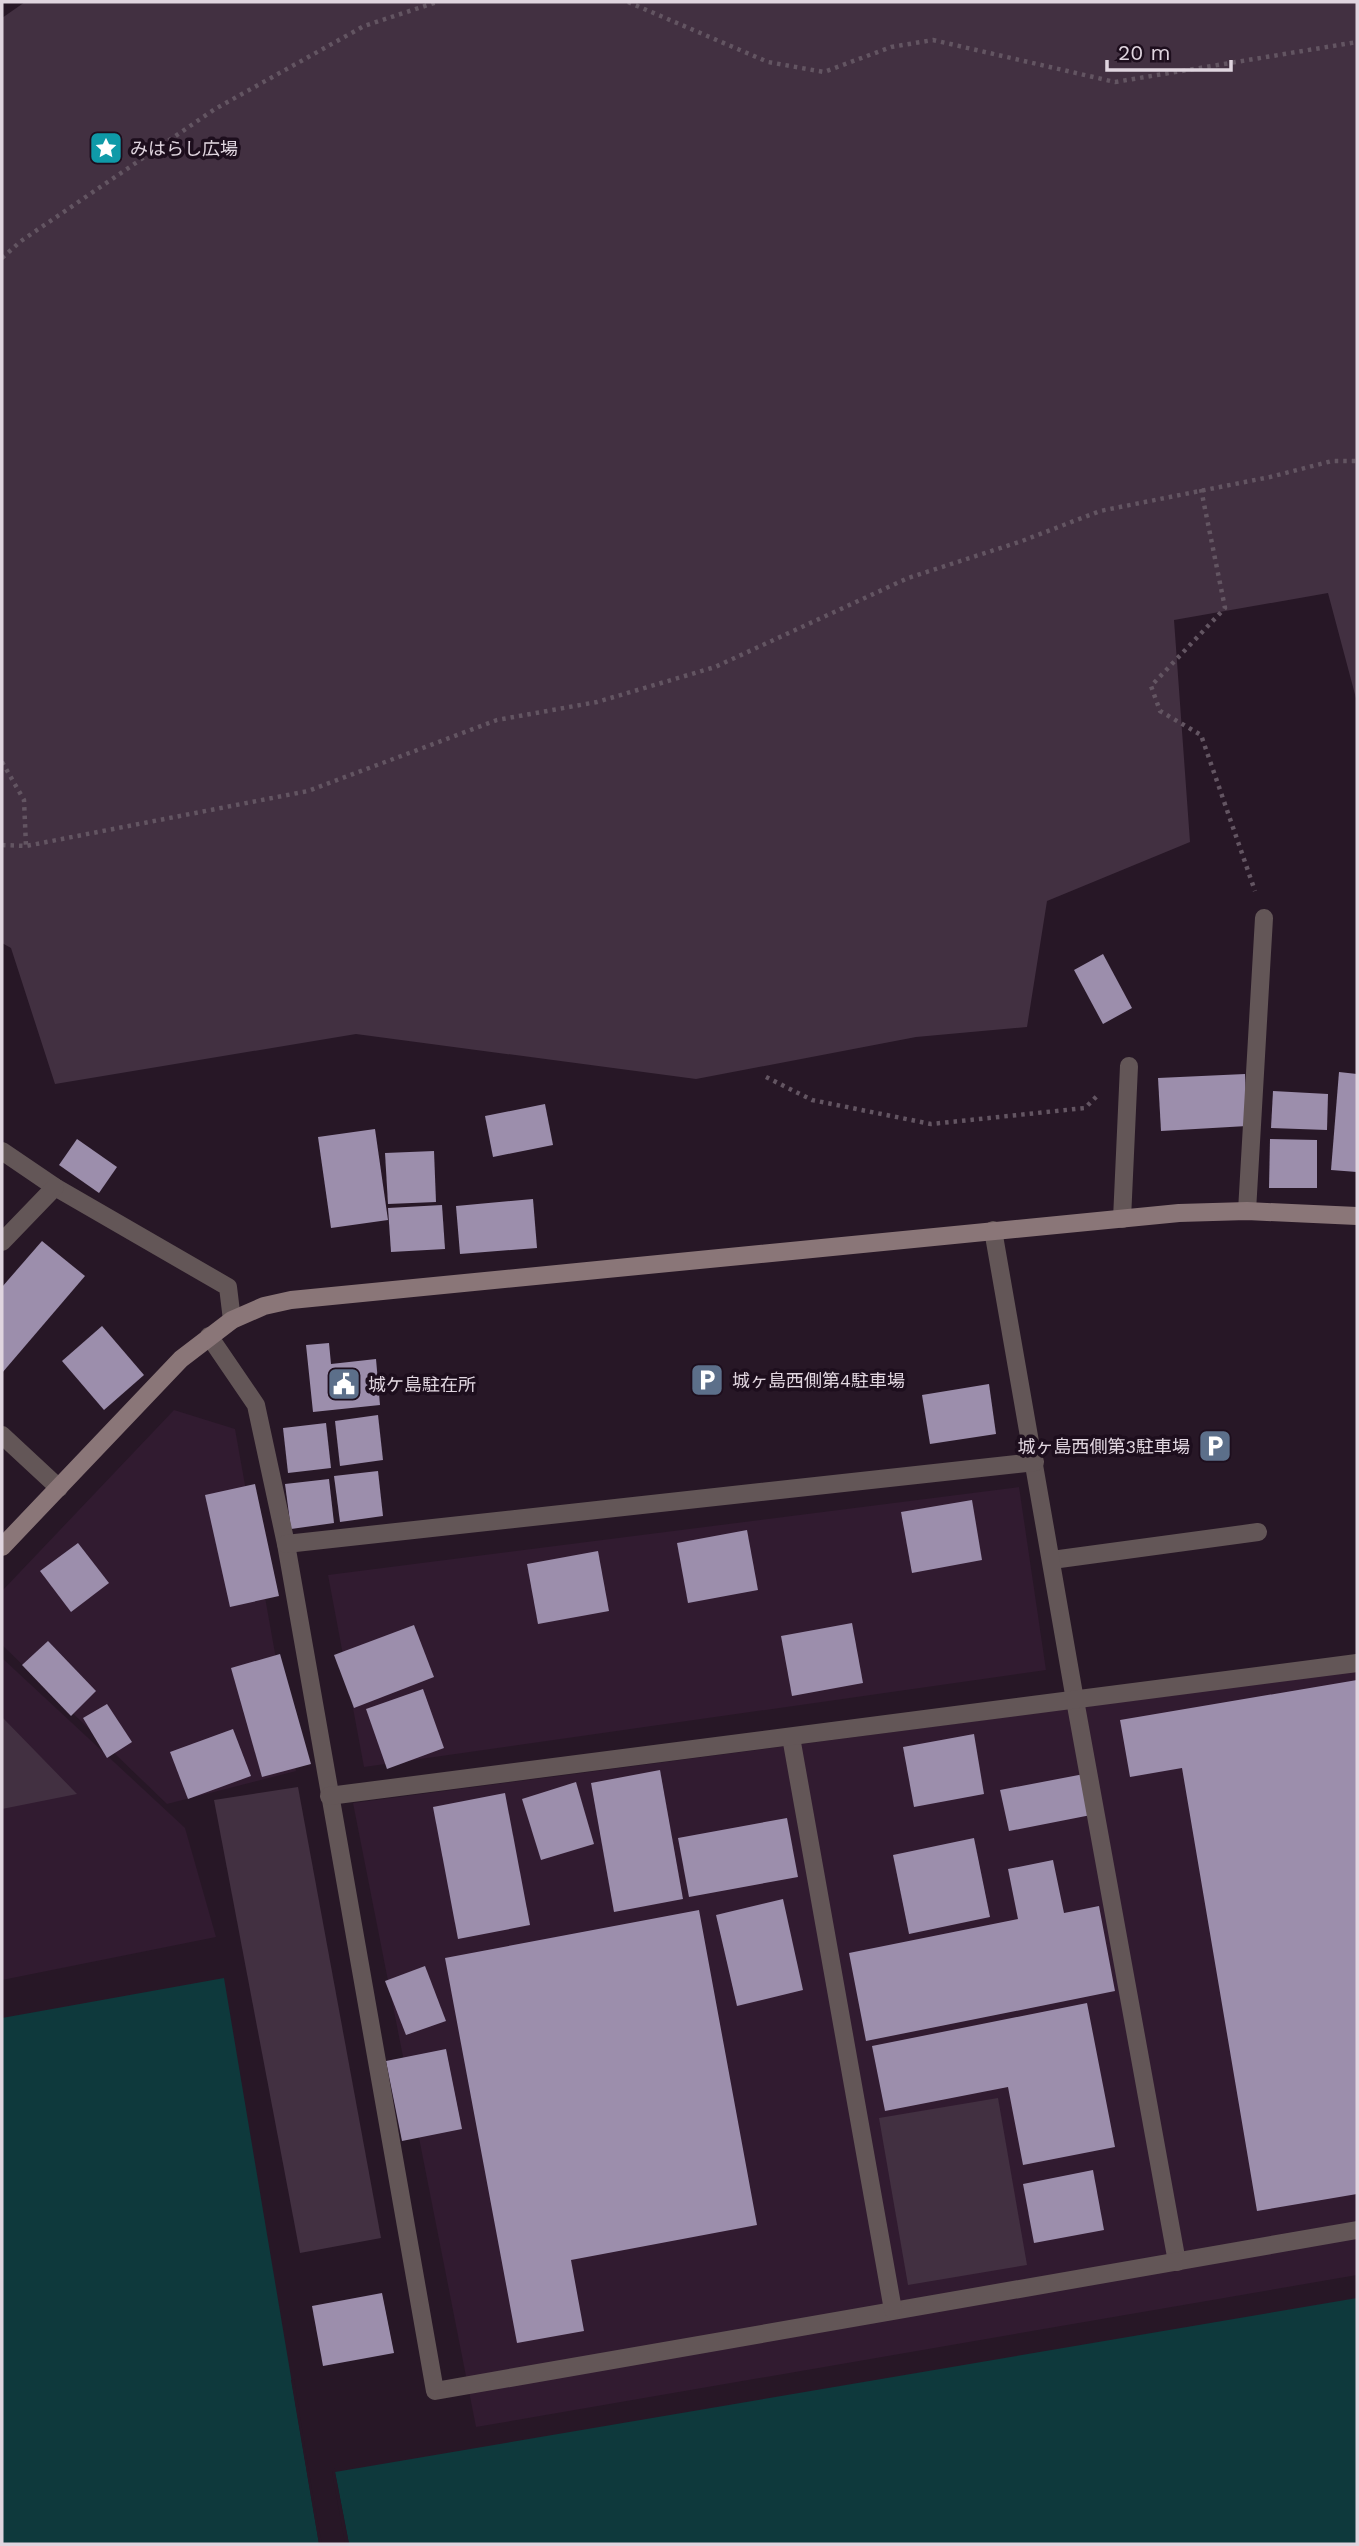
<svg xmlns="http://www.w3.org/2000/svg" width="1359" height="2546" viewBox="0 0 1359 2546" font-family="'Work Sans','Noto Sans JP',sans-serif">
<style>
.built{fill:#311b30}
.green{fill:#423041}
.water{fill:#0e393c}
.pier{fill:#271726}
.building{fill:#9c8eac}
.lines{fill:none;stroke-linecap:round;stroke-linejoin:round}
.path{stroke:#635562;stroke-width:4.5;stroke-dasharray:3.5 5;stroke-linecap:butt}
.lane{stroke:#635657;stroke-width:18}
.street{stroke:#635657;stroke-width:18}
.secondary{stroke:#8a7678;stroke-width:18}
.labels{text-anchor:middle;dominant-baseline:central;stroke-width:7;stroke-linejoin:round;paint-order:stroke}
.poi-label{font-size:18px;fill:#e0d5df;stroke:#1d0e1d;text-anchor:start}
</style>
<rect width="100%" height="100%" fill="#271726"/>
<g class="built">
<polygon points="174,1410 235,1429 296,1771 167,1804 2,1645 2,1591"/>
<polygon points="1019,1487 1046,1670 364,1767 328,1575"/>
<polygon points="2,1658 185,1828 216,1937 2,1980"/>
<polygon points="1357,1671 1357,2275 476,2427 353,1803"/>
</g>
<g class="green">
<polygon points="25,2 1357,2 1357,702 1328,593 1174,620 1190,842 1047,901 1027,1027 916,1037 696,1079 356,1034 55,1084 11,948 2,943 2,18"/>
<polygon points="2,1717 77,1794 2,1809"/>
<polygon points="298,1787 381,2238 300,2253 214,1800"/>
<polygon points="998,2098 1027,2265 908,2285 879,2118"/>
</g>
<g class="water">
<polygon points="224,1978 319,2544 2,2544 2,2018"/>
<polygon points="1357,2298 1357,2544 349,2544 335,2472"/>
</g>
<g class="pier">
<polygon points="294,2379 310,2478 322,2544 319,2544 291,2380"/>
<polygon points="335,2468 335,2472 349,2544 345,2544 332,2472"/>
</g>
<g class="building">
<polygon points="1103,954 1132,1008 1103,1024 1074,970"/>
<polygon points="1339,1072 1357,1074 1357,1172 1331,1170"/>
<polygon points="1245,1074 1247,1126 1161,1131 1158,1078"/>
<polygon points="1273,1091 1328,1094 1327,1130 1271,1128"/>
<polygon points="545,1104 553,1145 493,1157 485,1116"/>
<polygon points="375,1129 388,1220 331,1228 318,1137"/>
<polygon points="77,1139 117,1167 99,1193 59,1165"/>
<polygon points="1270,1139 1317,1140 1317,1188 1269,1188"/>
<polygon points="434,1151 436,1202 388,1204 385,1153"/>
<polygon points="533,1199 537,1248 460,1254 456,1206"/>
<polygon points="442,1205 445,1249 391,1252 388,1208"/>
<polygon points="42,1241 85,1276 2,1373 2,1287"/>
<polygon points="102,1326 144,1375 104,1410 62,1361"/>
<polygon points="329,1343 331,1364 376,1359 380,1405 313,1412 306,1345"/>
<polygon points="989,1384 996,1434 930,1444 922,1395"/>
<polygon points="378,1415 383,1460 340,1466 335,1421"/>
<polygon points="326,1423 331,1468 288,1473 283,1428"/>
<polygon points="378,1471 383,1516 340,1522 334,1476"/>
<polygon points="329,1479 334,1523 291,1529 285,1484"/>
<polygon points="255,1484 279,1596 230,1607 205,1495"/>
<polygon points="972,1500 982,1560 912,1573 901,1512"/>
<polygon points="747,1530 758,1590 688,1603 677,1543"/>
<polygon points="78,1543 109,1583 71,1612 40,1571"/>
<polygon points="598,1551 609,1611 538,1624 527,1564"/>
<polygon points="852,1623 863,1683 792,1696 781,1636"/>
<polygon points="414,1625 434,1677 354,1708 334,1655"/>
<polygon points="48,1641 96,1691 71,1716 22,1665"/>
<polygon points="280,1654 311,1764 262,1777 231,1668"/>
<polygon points="1357,1680 1357,2194 1257,2211 1182,1768 1130,1777 1120,1720"/>
<polygon points="423,1689 444,1748 387,1769 366,1709"/>
<polygon points="107,1704 132,1742 107,1758 83,1718"/>
<polygon points="233,1729 251,1776 188,1799 170,1752"/>
<polygon points="974,1734 984,1794 914,1807 903,1747"/>
<polygon points="660,1770 683,1899 614,1912 591,1783"/>
<polygon points="1084,1774 1091,1815 1009,1831 1000,1790"/>
<polygon points="576,1782 594,1844 541,1860 522,1799"/>
<polygon points="505,1793 530,1925 458,1939 433,1807"/>
<polygon points="787,1818 798,1877 689,1897 678,1838"/>
<polygon points="974,1838 990,1917 909,1934 893,1855"/>
<polygon points="1053,1860 1064,1913 1099,1906 1115,1991 866,2041 849,1953 1018,1919 1008,1869"/>
<polygon points="783,1899 803,1990 737,2006 716,1915"/>
<polygon points="699,1910 757,2225 571,2260 584,2331 517,2343 445,1958"/>
<polygon points="425,1966 446,2021 406,2035 385,1981"/>
<polygon points="1087,2003 1115,2147 1023,2165 1008,2087 885,2111 872,2046"/>
<polygon points="446,2049 462,2129 402,2141 386,2061"/>
<polygon points="1093,2170 1104,2230 1034,2243 1023,2184"/>
<polygon points="382,2293 394,2353 323,2366 312,2306"/>
</g>
<g class="lines">
<g class="path">
<polyline points="628,2 768,62 824,72 891,47 933,40 1115,82 1357,42"/>
<polyline points="2,258 21,241 215,109 364,26 437,2"/>
<polyline points="1201,489 1225,608 1151,686 1160,711 1201,735 1255,891"/>
<polyline points="2,762 24,800 26,846"/>
<polyline points="2,845 26,846 308,791 497,720 597,702 715,667 908,578 1022,541 1100,511 1270,477 1332,461 1357,461"/>
<polyline points="766,1077 812,1100 931,1124 1085,1108 1098,1095"/>
</g>
<g class="lane">
<polyline points="1247,1211 1264,918"/>
<polyline points="1052,1560 1258,1532"/>
</g>
<g class="street">
<polyline points="2,1151 55,1187 228,1287 232,1320"/>
<polyline points="1122,1219 1129,1066"/>
<polyline points="993,1230 1075,1700 1177,2262"/>
<polyline points="2,1242 55,1187"/>
<polyline points="209,1336 256,1405 286,1544 435,2391 1357,2230"/>
<polyline points="2,1435 59,1488"/>
<polyline points="286,1544 1035,1462"/>
<polyline points="791,1737 893,2310"/>
<polyline points="329,1796 1357,1663"/>
</g>
<polyline class="secondary" points="2,1547 181,1359 232,1320 264,1306 291,1300 1179,1213 1247,1211 1357,1216"/>
</g>
<defs>
<symbol id="sight-square" viewBox="-11 -11 22 22"><rect x="-9" y="-9" width="18" height="18" rx="4" fill="#0f9aa8" stroke="#1d0e1d"/><path d="M0-6L1.8-2.2L6-1.7L2.9 1.2L3.7 5.4L0 3.3L-3.7 5.4L-2.9 1.2L-6-1.7L-1.8-2.2Z" fill="#fff"/></symbol>
<symbol id="parking-square" viewBox="-11 -11 22 22"><rect x="-9" y="-9" width="18" height="18" rx="4" fill="#5c6f8a" stroke="#1d0e1d"/><path d="M-3.5-5.5H1a3.5 3.5 0 0 1 0 7H-1V5.5H-3.5ZM-1-3.4V-.6H.8a1.4 1.4 0 0 0 0-2.8Z" fill="#fff"/></symbol>
<symbol id="civic-square" viewBox="-11 -11 22 22"><rect x="-9" y="-9" width="18" height="18" rx="4" fill="#5c6f8a" stroke="#1d0e1d"/><path d="M-.6-6.5H3V-4.5H.6V-3L4-1V1h2V6H-6V1h2V-1L-.6-3ZM-1.2 2.5V6h2.4V2.5Z" fill="#fff"/></symbol>
</defs>
<g fill-rule="evenodd">
<use href="#sight-square" x="87" y="129" width="38" height="38"/>
<use href="#parking-square" x="688" y="1361" width="38" height="38"/>
<use href="#civic-square" x="325" y="1365" width="38" height="38"/>
<use href="#parking-square" x="1196" y="1427" width="38" height="38"/>
</g>
<g class="labels">
<g class="poi-label">
<text x="130" y="148">みはらし広場</text>
<text x="732" y="1380">城ヶ島西側第4駐車場</text>
<text x="368" y="1384">城ケ島駐在所</text>
<text x="1190" y="1446" text-anchor="end">城ヶ島西側第3駐車場</text>
</g>
</g>
<rect width="1359" height="2546" fill="none" stroke="#e0d5df" stroke-width="7"/>
<path d="M1107 60v10h124v-10" fill="none" stroke="#e0d5df" stroke-width="3.5"/>
<text x="1118" y="60" font-size="21" fill="#e0d5df" stroke="#1d0e1d" stroke-width="5" paint-order="stroke">20 m</text>
</svg>
